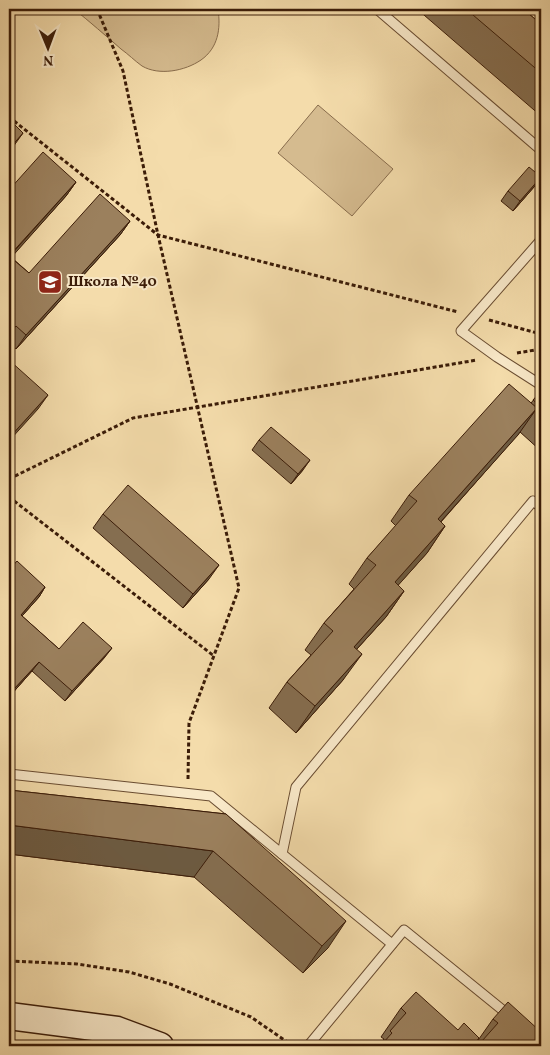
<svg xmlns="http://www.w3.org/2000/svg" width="550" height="1055" viewBox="0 0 550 1055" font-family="Vollkorn,serif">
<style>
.green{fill:#d5bb8f;stroke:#886c4c}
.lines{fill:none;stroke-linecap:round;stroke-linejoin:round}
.lane-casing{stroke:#694c31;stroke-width:11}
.secondary-casing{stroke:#3b1c08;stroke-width:29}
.path{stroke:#3b1c08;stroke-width:3;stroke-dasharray:4 2.5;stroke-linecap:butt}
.lane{stroke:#f8e8c8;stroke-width:9}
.secondary{stroke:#f8e8c8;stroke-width:26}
.wall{fill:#856e50;stroke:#3b1c08}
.shaded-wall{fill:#6c5a41;stroke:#3b1c08}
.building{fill:#9b805d;stroke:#3b1c08}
.labels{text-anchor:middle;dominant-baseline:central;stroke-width:4;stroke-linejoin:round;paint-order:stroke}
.poi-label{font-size:15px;font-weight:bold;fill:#3b1c08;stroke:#f8e8c8;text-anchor:start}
</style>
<rect width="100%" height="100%" fill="#f4dcab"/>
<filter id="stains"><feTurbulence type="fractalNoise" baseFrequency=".004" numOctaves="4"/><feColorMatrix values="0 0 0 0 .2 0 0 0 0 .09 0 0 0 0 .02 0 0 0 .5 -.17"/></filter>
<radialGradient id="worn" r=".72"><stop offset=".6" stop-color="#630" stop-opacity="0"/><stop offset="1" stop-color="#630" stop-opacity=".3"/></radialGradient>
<g class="green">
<path d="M74 9H218C221 29 218 48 201 60 185 71 159 76 142 66 135 61 128 54 121 49 105 35 90 22 74 9Z"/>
<polygon points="318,105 393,169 352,216 278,153"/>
</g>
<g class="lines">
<defs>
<g id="lane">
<polyline points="377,9 541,150"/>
<polyline points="541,240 461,331 497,357 541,385"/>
<polyline points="9,774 211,796 392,944"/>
<polyline points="282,854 296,787 533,501 541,507"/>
<polyline points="308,1046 404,930 510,1016"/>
</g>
<polyline id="secondary" points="9,1016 117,1030 160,1046"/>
</defs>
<use href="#lane" class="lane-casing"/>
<use href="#secondary" class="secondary-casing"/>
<g class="path">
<polyline points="97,9 123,71 158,235 239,588 189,723 188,779"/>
<polyline points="9,117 158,235 458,312"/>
<polyline points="489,320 541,334"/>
<polyline points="517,353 541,349"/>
<polyline points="9,479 133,418 477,360"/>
<polyline points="9,497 214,656"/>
<polyline points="9,961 77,964 129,972 170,984 251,1017 293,1046"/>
</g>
<use href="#lane" class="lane"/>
<use href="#secondary" class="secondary"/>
</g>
<g class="wall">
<polygon points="417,9 523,9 541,24 541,116"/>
<polygon points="541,177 534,187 513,211 501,201 508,191"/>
<polygon points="76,182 66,196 11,257 29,273 130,221 120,235 16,349 9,343 9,190"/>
<polygon points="541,391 541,451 520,432 441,522 445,526 427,553 398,585 404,591 386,617 357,649 343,680 296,733 269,708 287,682 311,655 305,650 324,623 354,589 349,584 367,558 396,526 391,521 409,495 531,403"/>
<polygon points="259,440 303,470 291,484 252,450"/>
<polygon points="103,514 209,579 183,608 93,528"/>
<polygon points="9,570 45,587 39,597 22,616 59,649 105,657 65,701 32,671 9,697"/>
<polygon points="9,790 226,814 328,948 303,973 194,877 9,854"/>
<polygon points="401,1008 473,1046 379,1046 384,1039 381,1037"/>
<polygon points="493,1019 541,1046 474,1046"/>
</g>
<g class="shaded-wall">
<polygon points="23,133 13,147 9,152 9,149"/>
<polygon points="541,177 534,187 513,211 520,201"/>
<polygon points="76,182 66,196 9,260 9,257"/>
<polygon points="130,221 120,235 16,349 26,335"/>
<polygon points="48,395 38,409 9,441 9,438"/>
<polygon points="537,408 518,435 419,546 438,519"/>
<polygon points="310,460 303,470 291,484 298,474"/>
<polygon points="445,526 427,553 377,609 395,582"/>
<polygon points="219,565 209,579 183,608 193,594"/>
<polygon points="45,587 39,597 14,625 21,615"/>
<polygon points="404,591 386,617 335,673 354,647"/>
<polygon points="112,648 105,657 65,701 72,691"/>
<polygon points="362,654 343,680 296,733 315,706"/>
<polygon points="39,662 32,671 9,697 14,689"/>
<polygon points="9,825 213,851 194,877 9,854"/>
<polygon points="346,921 328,948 303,973 322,946"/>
</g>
<g class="building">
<polygon points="466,9 523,9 541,24 541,73"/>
<polygon points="9,119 23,133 9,149"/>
<polygon points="43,152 76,182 9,256 29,273 100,194 130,221 26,335 16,326 9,334 9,190"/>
<polygon points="529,167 541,177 520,201 508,191"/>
<polygon points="9,360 48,395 9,438"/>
<polygon points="509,384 537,408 438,519 445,526 395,582 404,591 354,647 362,654 315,706 287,682 333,631 324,623 376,565 367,558 417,501 409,495"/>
<polygon points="541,391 541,407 533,400"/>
<polygon points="271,427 310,460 298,474 259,440"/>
<polygon points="128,485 219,565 193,594 103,514"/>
<polygon points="17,561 45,587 21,615 59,649 83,622 112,648 72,691 39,662 14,689 9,684 9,638 11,635 9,633 9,570"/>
<polygon points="9,790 226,814 346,921 322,946 213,851 9,825"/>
<polygon points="416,992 458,1030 464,1023 479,1038 472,1046 387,1046 383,1043 392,1033 390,1031 406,1013 401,1008"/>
<polygon points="508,1002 541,1032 541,1046 481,1046 484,1043 482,1041 498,1023 493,1019"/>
</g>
<defs>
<symbol id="school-square" viewBox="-11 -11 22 22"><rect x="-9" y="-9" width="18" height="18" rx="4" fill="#8f2418" stroke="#f8e8c8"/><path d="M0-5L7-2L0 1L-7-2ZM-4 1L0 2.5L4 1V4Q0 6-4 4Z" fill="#fff"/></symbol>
</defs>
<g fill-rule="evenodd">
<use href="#school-square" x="36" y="268" width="28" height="28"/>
</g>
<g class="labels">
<g class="poi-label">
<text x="68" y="282">Школа №40</text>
</g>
</g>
<rect width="550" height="1055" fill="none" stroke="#f4dcab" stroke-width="30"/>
<rect x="10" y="10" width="530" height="1035" fill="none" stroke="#3b1c08" stroke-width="2.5"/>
<rect x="15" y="15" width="520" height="1025" fill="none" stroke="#3b1c08"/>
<g transform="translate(48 48) rotate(179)" stroke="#f8e8c8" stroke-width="4" paint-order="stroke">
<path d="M0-4L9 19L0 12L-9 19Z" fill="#3b1c08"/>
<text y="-8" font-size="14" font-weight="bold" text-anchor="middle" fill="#3b1c08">N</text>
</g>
<rect width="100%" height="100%" filter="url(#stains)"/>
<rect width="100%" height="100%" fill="url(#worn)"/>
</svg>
